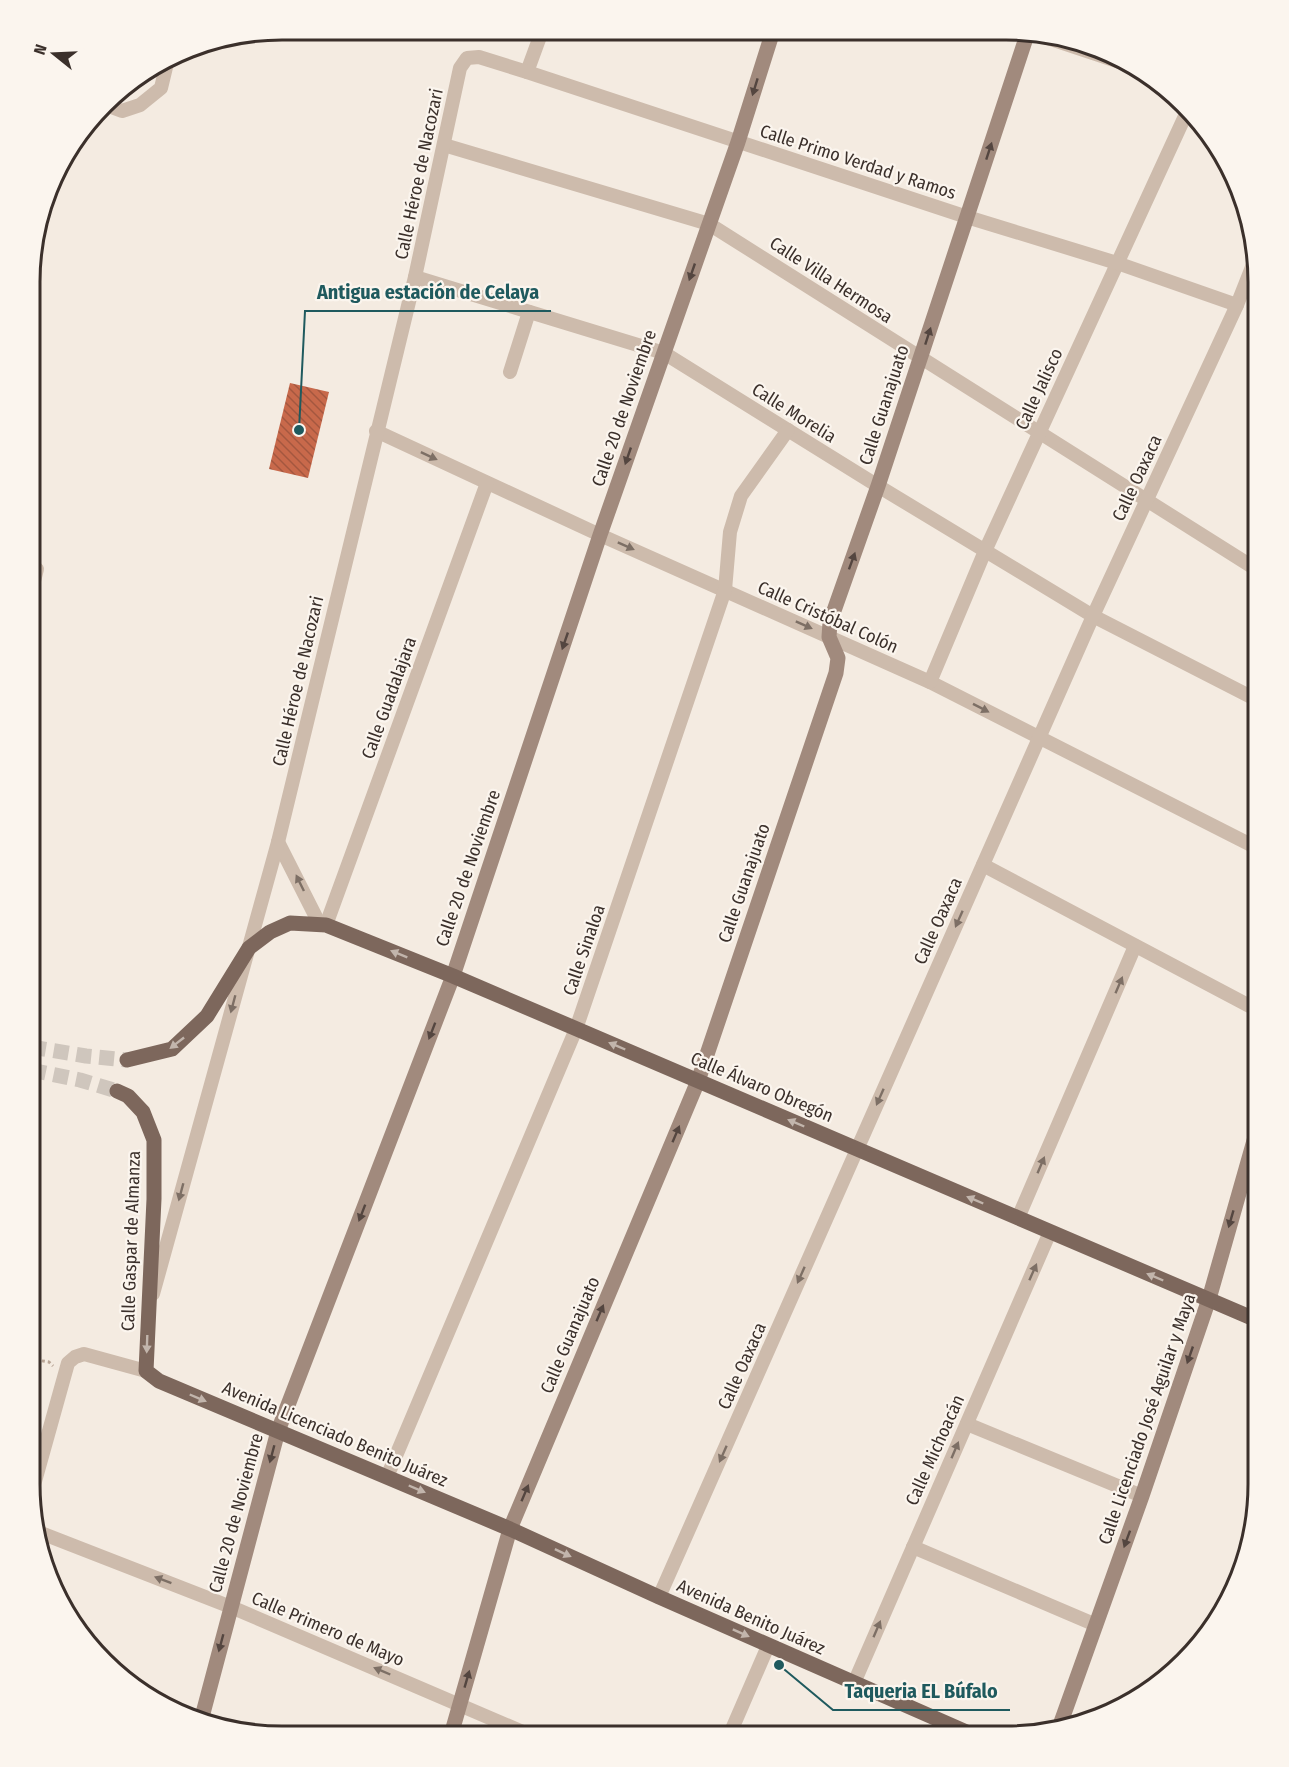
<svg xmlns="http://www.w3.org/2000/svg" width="1289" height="1767" viewBox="0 0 1289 1767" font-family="'Fira Sans Condensed',sans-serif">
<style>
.building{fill:url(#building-back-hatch)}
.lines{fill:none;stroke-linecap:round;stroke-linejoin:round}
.primary-tunnel{stroke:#cfc6bd;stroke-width:15;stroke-dasharray:15 8;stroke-linecap:butt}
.path{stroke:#b9a596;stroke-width:3;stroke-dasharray:3 3;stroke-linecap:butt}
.street{stroke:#cdbbac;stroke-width:14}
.secondary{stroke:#a18a7d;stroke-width:15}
.primary{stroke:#7d675c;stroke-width:15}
.oneway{fill:#544640}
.oneway2{fill:#7d6f65}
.oneway3{fill:#c2b5ac}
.labels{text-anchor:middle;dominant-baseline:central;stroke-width:4.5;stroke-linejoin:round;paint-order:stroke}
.street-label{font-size:18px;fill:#3b302b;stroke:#fbf5ee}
.rim{fill:none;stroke:#3b302b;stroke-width:3}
.leader{fill:none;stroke:#1f5a5e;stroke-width:2}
.callout-dot{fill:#1f5a5e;stroke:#fbf5ee;stroke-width:2}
.callout-label{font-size:20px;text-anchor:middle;font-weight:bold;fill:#1f5a5e;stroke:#fbf5ee;stroke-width:4.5;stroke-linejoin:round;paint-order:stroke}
</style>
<defs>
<pattern id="building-back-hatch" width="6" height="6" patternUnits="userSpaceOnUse" patternTransform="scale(1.5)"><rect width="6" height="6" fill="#c8694b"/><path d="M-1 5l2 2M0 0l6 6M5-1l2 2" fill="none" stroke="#a4573f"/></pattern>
</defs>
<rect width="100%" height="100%" fill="#f4ebe1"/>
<polygon class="building" points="290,383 329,392 308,478 269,469"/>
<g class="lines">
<g class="primary-tunnel">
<polyline points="31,1047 86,1056 127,1060"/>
<polyline points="31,1070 80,1080 117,1091"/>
</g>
<polyline class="path" points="30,1359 49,1362 53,1366"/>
<g class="street">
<polyline points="1030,32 1135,67"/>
<polyline points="527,72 542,31"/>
<polyline points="106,105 122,111 140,105 161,88 167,63"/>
<polyline points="444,145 709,224 1259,571"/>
<polyline points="415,277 664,353 878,486 1093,616 1259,701"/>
<polyline points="510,372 529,312"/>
<polyline points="376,431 600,535 930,682 1259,849"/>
<polyline points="32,589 37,569"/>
<polyline points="930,682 985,551 1186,114"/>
<polyline points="278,842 320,925"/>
<polyline points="983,865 1259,1011"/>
<polyline points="326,925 487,483"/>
<polyline points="1018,1218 1135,946"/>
<polyline points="153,1294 278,842 415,277 460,68 467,58 479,57 527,72 967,217 1117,263 1237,305"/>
<polyline points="967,1424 1142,1496"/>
<polyline points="387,1477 576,1029 725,590 730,532 741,496 788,430"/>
<polyline points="32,1492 68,1363 75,1357 84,1354 146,1371"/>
<polyline points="41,1533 231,1607 532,1736"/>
<polyline points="913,1547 1096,1625"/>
<polyline points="659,1597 1093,616 1237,305 1254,262"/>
<polyline points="854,1683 1050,1232"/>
<polyline points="729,1736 768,1646"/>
</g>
<g class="secondary">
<polyline points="202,1717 278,1431 453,976 600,535 738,142 773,31"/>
<polyline points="1060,1725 1142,1496 1209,1299 1259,1123"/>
<polyline points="451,1735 510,1529 698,1081 836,673 838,658 829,637 830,622 878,486 1028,32"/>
</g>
<g class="primary">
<polyline points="127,1060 172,1049 207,1016 249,948 270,932 290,923 326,925 453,976 1259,1321"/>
<polyline points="117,1091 128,1096 143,1112 154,1140 154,1199 146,1371 159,1381 510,1529 659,1597 978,1737"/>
</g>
</g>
<defs><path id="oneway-solid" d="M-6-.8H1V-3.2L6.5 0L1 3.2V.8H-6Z" transform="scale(1.5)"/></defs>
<g class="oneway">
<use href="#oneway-solid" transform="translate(755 87) rotate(107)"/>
<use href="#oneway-solid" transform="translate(989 151) rotate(-72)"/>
<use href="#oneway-solid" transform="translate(692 272) rotate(109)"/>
<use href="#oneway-solid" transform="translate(928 336) rotate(-72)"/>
<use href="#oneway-solid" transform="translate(628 456) rotate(109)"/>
<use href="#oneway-solid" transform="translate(852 561) rotate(-70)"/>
<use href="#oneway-solid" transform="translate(565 641) rotate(109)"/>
<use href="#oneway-solid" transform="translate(432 1031) rotate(111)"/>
<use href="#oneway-solid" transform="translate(676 1134) rotate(-67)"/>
<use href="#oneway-solid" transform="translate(362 1213) rotate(111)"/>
<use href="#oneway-solid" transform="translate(1231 1219) rotate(106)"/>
<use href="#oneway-solid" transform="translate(600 1313) rotate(-67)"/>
<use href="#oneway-solid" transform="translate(1190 1355) rotate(109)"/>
<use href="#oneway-solid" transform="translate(272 1454) rotate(105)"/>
<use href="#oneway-solid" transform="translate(525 1493) rotate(-67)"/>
<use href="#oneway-solid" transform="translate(1127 1539) rotate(110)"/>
<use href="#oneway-solid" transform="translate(221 1643) rotate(105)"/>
<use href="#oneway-solid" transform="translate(467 1679) rotate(-74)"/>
</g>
<g class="oneway2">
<use href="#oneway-solid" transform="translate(429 456) rotate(25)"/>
<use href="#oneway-solid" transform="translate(626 546) rotate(24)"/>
<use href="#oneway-solid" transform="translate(804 625) rotate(24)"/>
<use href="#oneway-solid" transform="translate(981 708) rotate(27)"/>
<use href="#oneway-solid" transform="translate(300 883) rotate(-116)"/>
<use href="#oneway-solid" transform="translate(959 919) rotate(114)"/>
<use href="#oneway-solid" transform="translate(1119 985) rotate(-67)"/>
<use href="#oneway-solid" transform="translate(233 1004) rotate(105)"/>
<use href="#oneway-solid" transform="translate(880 1097) rotate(114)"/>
<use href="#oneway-solid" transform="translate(1041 1165) rotate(-67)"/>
<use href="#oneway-solid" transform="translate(181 1192) rotate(105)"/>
<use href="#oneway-solid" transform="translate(1033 1272) rotate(-66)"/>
<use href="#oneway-solid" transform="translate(801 1275) rotate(114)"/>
<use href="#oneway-solid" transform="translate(955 1450) rotate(-67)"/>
<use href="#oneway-solid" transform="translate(723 1454) rotate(114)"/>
<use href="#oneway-solid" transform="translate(163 1580) rotate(-159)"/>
<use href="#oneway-solid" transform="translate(877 1629) rotate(-67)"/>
<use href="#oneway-solid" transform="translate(382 1671) rotate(-157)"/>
</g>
<g class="oneway3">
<use href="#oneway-solid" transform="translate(399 954) rotate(-158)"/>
<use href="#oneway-solid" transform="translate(177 1043) rotate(142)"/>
<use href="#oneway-solid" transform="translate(617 1046) rotate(-157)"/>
<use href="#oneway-solid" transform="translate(796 1123) rotate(-157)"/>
<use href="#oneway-solid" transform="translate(975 1200) rotate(-157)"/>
<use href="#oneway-solid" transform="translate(1155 1277) rotate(-157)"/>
<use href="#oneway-solid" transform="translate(147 1344) rotate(92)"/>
<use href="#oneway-solid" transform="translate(198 1398) rotate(23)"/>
<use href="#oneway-solid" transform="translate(417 1489) rotate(23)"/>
<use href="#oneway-solid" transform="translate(563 1553) rotate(25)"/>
<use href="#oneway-solid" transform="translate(741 1633) rotate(24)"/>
</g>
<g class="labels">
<g class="street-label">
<text transform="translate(858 162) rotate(18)">Calle Primo Verdad y Ramos</text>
<text transform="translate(419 174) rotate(-78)">Calle Héroe de Nacozari</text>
<text transform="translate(831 280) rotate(33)">Calle Villa Hermosa</text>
<text transform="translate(1039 389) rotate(-65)">Calle Jalisco</text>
<text transform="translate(884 405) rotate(-72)">Calle Guanajuato</text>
<text transform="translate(624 408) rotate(-71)">Calle 20 de Noviembre</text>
<text transform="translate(794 413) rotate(32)">Calle Morelia</text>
<text transform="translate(1137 478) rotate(-65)">Calle Oaxaca</text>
<text transform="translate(828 617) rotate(24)">Calle Cristóbal Colón</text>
<text transform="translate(298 681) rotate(-77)">Calle Héroe de Nacozari</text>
<text transform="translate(389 698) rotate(-70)">Calle Guadalajara</text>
<text transform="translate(468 868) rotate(-71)">Calle 20 de Noviembre</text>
<text transform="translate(744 883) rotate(-71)">Calle Guanajuato</text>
<text transform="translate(938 921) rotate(-66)">Calle Oaxaca</text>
<text transform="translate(584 950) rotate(-71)">Calle Sinaloa</text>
<text transform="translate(762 1087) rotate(23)">Calle Álvaro Obregón</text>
<text transform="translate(131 1241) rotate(-88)">Calle Gaspar de Almanza</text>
<text transform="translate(570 1335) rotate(-67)">Calle Guanajuato</text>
<text transform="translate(742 1366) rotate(-66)">Calle Oaxaca</text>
<text transform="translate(1147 1419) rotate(-71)">Calle Licenciado José Aguilar y Maya</text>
<text transform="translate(335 1434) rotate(23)">Avenida Licenciado Benito Juárez</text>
<text transform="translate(935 1450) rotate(-66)">Calle Michoacán</text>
<text transform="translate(236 1513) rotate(-75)">Calle 20 de Noviembre</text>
<text transform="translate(751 1617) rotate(24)">Avenida Benito Juárez</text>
<text transform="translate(328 1629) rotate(23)">Calle Primero de Mayo</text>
</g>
</g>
<path d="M0 0H1289V1767H0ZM282 40H1006A242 242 0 0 1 1248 282V1484A242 242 0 0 1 1006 1726H282A242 242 0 0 1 40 1484V282A242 242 0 0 1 282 40Z" fill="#fbf5ee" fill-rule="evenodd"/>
<path class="rim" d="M282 40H1006A242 242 0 0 1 1248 282V1484A242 242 0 0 1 1006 1726H282A242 242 0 0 1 40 1484V282A242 242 0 0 1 282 40Z"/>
<path class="leader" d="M299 430L305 311H551M779 1665L833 1710H1010"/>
<g class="callout-dot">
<circle cx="299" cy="430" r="6"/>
<circle cx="779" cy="1665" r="6"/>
</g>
<g class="callout-label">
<text x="428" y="299">Antigua estación de Celaya</text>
<text x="921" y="1698">Taqueria EL Búfalo</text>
</g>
<g transform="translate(54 54) rotate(288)" stroke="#fbf5ee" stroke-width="4.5" paint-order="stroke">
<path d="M0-4.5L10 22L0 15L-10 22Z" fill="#3b302b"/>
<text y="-9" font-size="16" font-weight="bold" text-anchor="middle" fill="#3b302b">N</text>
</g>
</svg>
